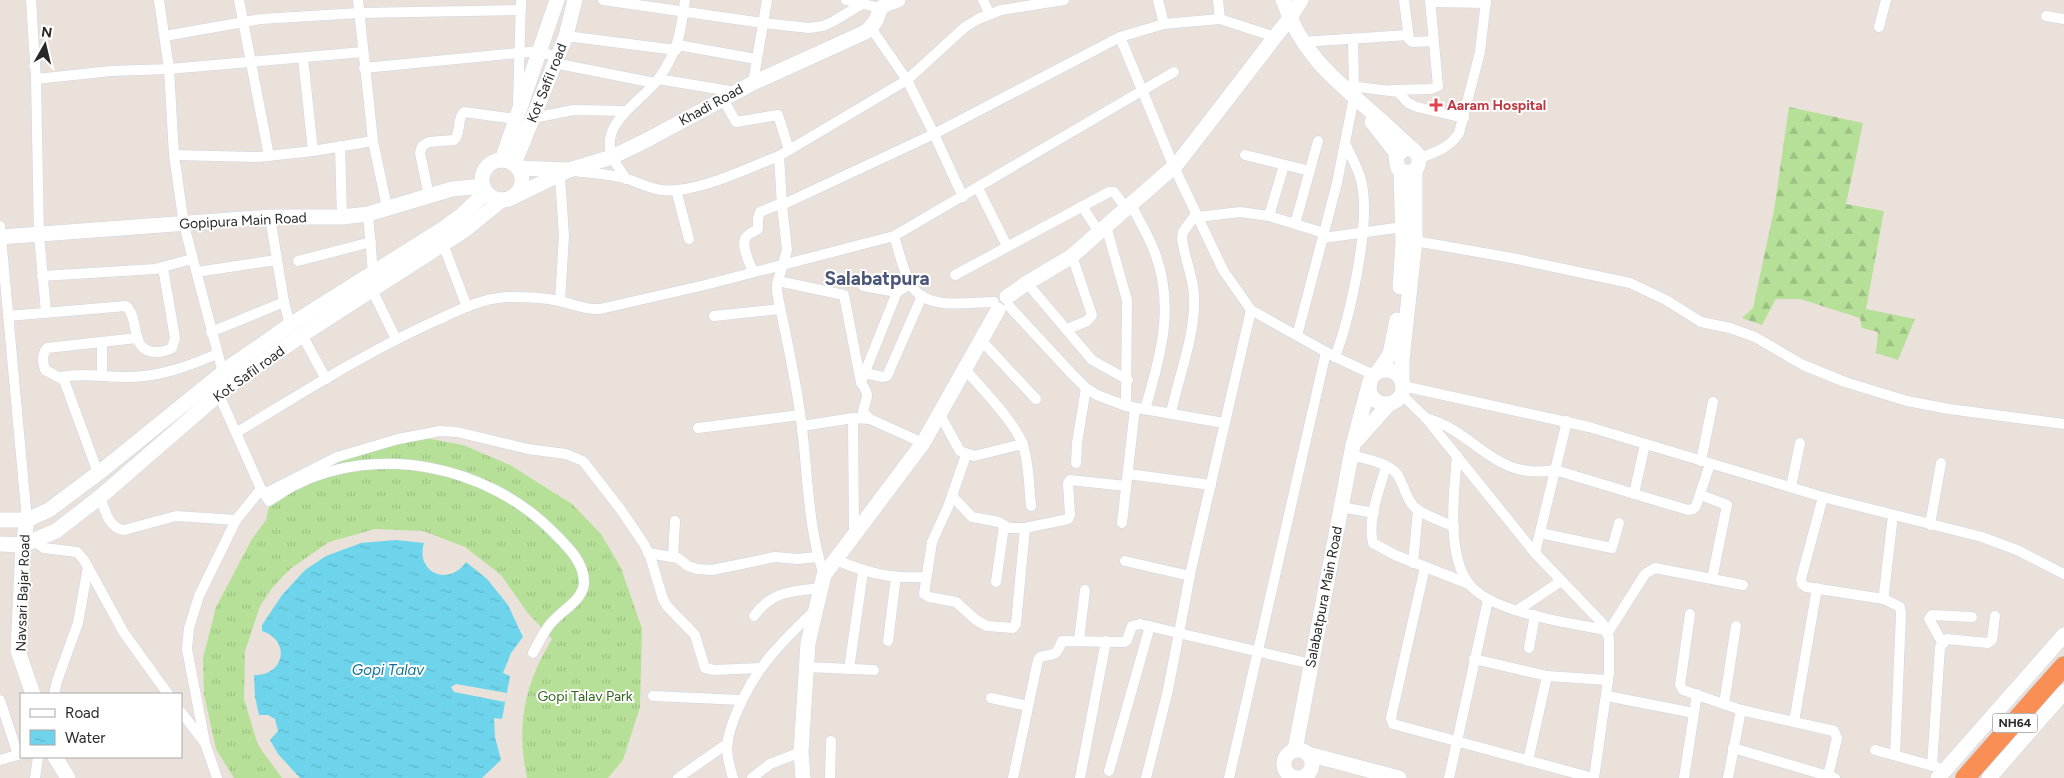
<svg xmlns="http://www.w3.org/2000/svg" width="2064" height="778" viewBox="0 0 2064 778" font-family="Figtree,sans-serif">
<style>
.grass{fill:url(#grass-tufts)}
.forest{fill:url(#forest-firs)}
.water{fill:url(#water-ripples)}
.pier{fill:#eae2da}
.lines{fill:none;stroke-linecap:round;stroke-linejoin:round}
.street-casing{stroke:#cfd4e1;stroke-width:11}
.secondary-casing{stroke:#cfd4e1;stroke-width:16}
.highway-casing{stroke:#c3c3c3;stroke-width:20}
.street{stroke:#fff;stroke-width:10}
.secondary{stroke:#fff;stroke-width:15}
.highway{stroke:#fa8f56;stroke-width:19}
.health-dot{fill:#e0444e;stroke:#fff;stroke-width:2}
.labels{text-anchor:middle;dominant-baseline:central;stroke-width:4;stroke-linejoin:round;paint-order:stroke}
.shield{fill:#fff;stroke:#686868;stroke-width:1}
.shield-label{font-size:12px;font-weight:bold;fill:#282828}
.street-label{font-size:14px;fill:#282828;stroke:#fff}
.health-label{font-size:14px;font-weight:bold;fill:#be3a42;stroke:#fff;text-anchor:start}
.park-label{font-size:14px;fill:#30621b;stroke:#fff}
.water-label{font-size:15px;font-style:italic;fill:#107194;stroke:#fff}
.district-label{font-size:19px;font-weight:bold;fill:#4a5677;stroke:#fff}
</style>
<defs>
<pattern id="grass-tufts" width="24" height="20" patternUnits="userSpaceOnUse" patternTransform="scale(1.25)"><rect width="24" height="20" fill="#b6e097"/><path d="M3 7l-1-3M5 7V3M7 7l1-3M15 17l-1-3M17 17v-4M19 17l1-3" fill="none" stroke="#9cc082"/></pattern>
<pattern id="forest-firs" width="22" height="20" patternUnits="userSpaceOnUse" patternTransform="scale(1.25)"><rect width="22" height="20" fill="#b6e097"/><path d="M5 1l3.5 6h-7zM16 11l3.5 6h-7z" fill="#9cc082"/></pattern>
<pattern id="water-ripples" width="26" height="14" patternUnits="userSpaceOnUse" patternTransform="scale(1.25)"><rect width="26" height="14" fill="#6ed4eb"/><path d="M2 4q2-2 4 0t4 0M15 11q2-2 4 0t4 0" fill="none" stroke="#5fb6ca"/></pattern>
</defs>
<rect width="100%" height="100%" fill="#eae2da"/>
<path class="grass" d="M426 438 463 445 510 465 572 504 601 534 621 568 642 629 640 707 623 760 608 778H527C516 725 524 685 552 639L527 612 501 575 465 547 423 531 375 529 329 542 290 569 273 587 260 606 245 651 244 699 258 745 282 778H234L216 749 204 694 203 658 216 607 252 539 266 520 273 490 344 458Z"/>
<polygon class="forest" points="1789,107 1863,123 1846,204 1884,211 1866,309 1915,319 1898,360 1876,353 1878,332 1862,328 1860,318 1800,299 1776,299 1762,325 1742,318 1753,308 1774,210"/>
<path class="water" d="M396 540 424 543C415 573 449 587 466 562L487 579 508 605 523 637 511 653 503 673 510 676 502 719 494 718 495 737 501 760 482 778H300L278 754 270 740 278 731 275 719 268 715H259L255 697 254 675C285 676 291 640 262 631V625L282 595 305 570 326 556 361 543Z"/>
<polygon class="pier" points="456,684 507,693 505,702 454,692 451,687"/>
<g class="lines">
<defs>
<g id="street">
<polyline points="31,0 36,79 39,235 46,312"/>
<polyline points="159,0 169,69 174,155 184,225 224,377"/>
<polyline points="239,0 269,156"/>
<polyline points="358,0 373,141 387,207"/>
<polyline points="603,0 763,23 809,28 823,26 832,22 864,3"/>
<polyline points="846,0 880,8"/>
<polyline points="983,0 989,13"/>
<polyline points="1158,0 1164,24"/>
<polyline points="1218,0 1220,19"/>
<polyline points="1404,0 1409,39 1412,42 1434,41"/>
<polyline points="1431,2 1486,3"/>
<polyline points="2046,16 2064,19"/>
<polyline points="1879,27 1886,0"/>
<polyline points="871,28 907,80 934,134 963,197"/>
<polyline points="165,36 261,19 359,13 521,10"/>
<polyline points="566,36 676,50"/>
<polyline points="1120,37 1174,167 1223,270 1251,310 1335,357 1374,375"/>
<polyline points="1353,39 1354,87"/>
<polyline points="1302,42 1408,35"/>
<polyline points="678,45 756,59"/>
<polyline points="303,58 313,151"/>
<polyline points="554,63 655,83"/>
<polyline points="364,68 539,51 556,57"/>
<polyline points="36,79 111,71 169,69 363,52"/>
<polyline points="658,79 736,92"/>
<polyline points="753,83 767,0"/>
<polyline points="1342,85 1398,92 1408,103 1417,107 1464,118"/>
<polyline points="1391,90 1431,89 1438,86 1430,0"/>
<polyline points="723,99 736,122 778,115 789,150"/>
<polyline points="518,104 521,0"/>
<polyline points="533,118 574,110 626,111"/>
<polyline points="340,146 342,217"/>
<polyline points="174,155 259,157 313,151 373,141"/>
<polyline points="1245,155 1310,171"/>
<polyline points="779,156 907,80 965,27 978,19 1001,10 1064,0"/>
<path d="M1420 158C1436 152 1449 148 1459 133L1480 52 1486 0"/>
<path d="M574 171C590 173 608 174 624 178 636 181 647 188 661 190 696 194 745 169 779 156L782 205 787 250 777 284V292C786 337 797 383 802 428 808 477 808 528 824 575"/>
<polyline points="560,176 564,236 560,301"/>
<path d="M626 179C621 171 615 164 612 156 599 122 643 101 659 78 678 51 681 32 685 0"/>
<polyline points="978,188 1007,246"/>
<polyline points="676,190 689,239"/>
<path d="M429 196 420 153 422 146 429 142 454 140C462 132 456 120 464 112L516 119"/>
<path d="M1131 204C1138 219 1147 233 1153 248 1176 303 1161 356 1145 409"/>
<polyline points="782,205 934,134 1120,37 1164,24 1220,19 1275,37"/>
<polyline points="1082,206 1099,232"/>
<polyline points="368,214 373,273"/>
<polyline points="1269,216 1284,165"/>
<polyline points="270,217 284,302 290,325"/>
<polyline points="1198,217 1240,212 1269,216 1324,233"/>
<polyline points="1295,224 1318,141"/>
<polyline points="0,226 27,520"/>
<polyline points="1106,226 1127,300 1126,406"/>
<path d="M894 236C899 251 904 276 913 288 930 311 969 302 994 302"/>
<polyline points="1323,238 1403,227"/>
<polyline points="1415,241 1512,258 1630,283 1666,300 1701,322 1730,328 1755,337 1803,365 1845,382 1907,401 1949,409 2064,424"/>
<polyline points="443,244 467,307"/>
<polyline points="298,261 371,242"/>
<polyline points="197,272 276,260"/>
<path d="M753 272C750 263 739 244 747 236 750 233 755 231 758 229V218L760 212 782 203"/>
<polyline points="955,275 1109,192 1114,192 1126,208"/>
<polyline points="42,276 155,269 192,259"/>
<path d="M778 281 844 295 861 383C872 397 865 398 863 412L870 419"/>
<polyline points="1027,283 1092,360 1128,380"/>
<polyline points="863,286 897,292"/>
<polyline points="372,290 396,339"/>
<polyline points="1009,306 1071,373 1086,388 1097,395 1126,406 1224,423"/>
<path d="M8 316 126 306C141 319 128 352 157 352 163 352 167 351 172 348L175 338 163 268"/>
<polyline points="714,316 780,309"/>
<polyline points="1067,329 1087,321 1092,315 1072,256"/>
<polyline points="211,332 284,302"/>
<polyline points="302,335 326,379"/>
<polyline points="1297,336 1337,183 1354,97"/>
<polyline points="980,339 1036,399"/>
<path d="M1335 357C1350 317 1372 221 1361 180 1358 168 1351 156 1346 145"/>
<path d="M964 368C981 388 1015 422 1023 445 1029 464 1029 486 1031 506"/>
<polyline points="865,373 883,377 887,376 922,296"/>
<polyline points="102,376 102,343"/>
<path d="M61 377C84 372 108 378 131 377 162 376 189 366 217 354"/>
<polyline points="861,382 897,292 904,288 909,281"/>
<polyline points="1403,386 1589,427 1823,497 1982,537 2017,550 2064,574"/>
<polyline points="1401,394 1426,418 1535,553 1603,624 1609,638 1609,673 1594,778"/>
<path d="M219 395 261 489 269 501C278 496 286 489 295 485 378 443 487 466 552 531 566 545 585 562 584 584 582 602 558 612 548 627 542 635 538 644 533 653"/>
<polyline points="939,413 960,451 974,456 1023,444"/>
<path d="M1171 413C1179 374 1196 335 1194 295 1193 276 1184 257 1182 238L1183 232 1196 214"/>
<polyline points="853,418 854,534"/>
<path d="M1426 418C1477 432 1493 481 1555 470L1688 510 1693 509 1696 506 1710 464"/>
<polyline points="802,426 853,418 870,419 923,443"/>
<polyline points="698,428 800,415"/>
<path d="M237 432C302 393 366 352 435 321 457 311 482 298 507 297 523 297 543 297 559 301 574 304 585 310 600 309L705 285 894 236 1174 72"/>
<polyline points="966,455 948,507 932,542 924,594 929,597 956,602 976,620 987,626 1013,628 1016,624 1025,528"/>
<path d="M1351 455C1365 459 1387 462 1397 474 1405 486 1406 502 1418 510 1429 517 1442 521 1454 527"/>
<path d="M1457 456C1454 490 1446 555 1469 584 1492 613 1570 623 1606 630"/>
<polyline points="1701,461 1713,402"/>
<polyline points="1076,463 1077,443 1086,388"/>
<path d="M1386 466C1380 489 1367 519 1373 543L1395 555 1469 584"/>
<path d="M98 473 64 380 45 370C43 363 42 353 47 348L137 338"/>
<polyline points="1128,474 1211,485"/>
<polyline points="1791,487 1800,443"/>
<polyline points="264,494 337,457 398,439 440,431 457,432 528,449 566,454 583,461 621,510 644,544 650,556 663,599 667,606 695,635 705,668 714,670 760,668"/>
<polyline points="1634,494 1645,444"/>
<polyline points="1701,495 1727,505 1712,579"/>
<polyline points="952,496 972,517 999,522 1009,528 1025,528 1068,519 1070,515 1068,483 1070,480 1126,486"/>
<path d="M100 497C105 510 109 529 124 530L176 516 236 520"/>
<polyline points="1823,497 1801,579 1802,584 1806,587 1884,599"/>
<polyline points="1341,507 1374,513"/>
<polyline points="1893,515 1884,593 1884,599 1900,607 1901,614 1895,755"/>
<polyline points="1122,523 1135,408"/>
<polyline points="1930,525 1941,463"/>
<polyline points="1540,533 1612,548 1619,523"/>
<polyline points="34,540 44,548 77,552 84,560 124,633 168,694"/>
<polyline points="648,553 678,558 688,566 697,569 712,570 775,557 798,559 817,557"/>
<polyline points="1535,553 1567,421"/>
<polyline points="673,557 675,521"/>
<path d="M836 560C868 573 890 579 925 577"/>
<polyline points="1125,561 1190,576"/>
<polyline points="1413,563 1418,510"/>
<polyline points="1425,567 1391,718 1393,724 1593,778"/>
<polyline points="996,582 1004,526"/>
<polyline points="1518,610 1561,581"/>
<polyline points="1690,614 1680,685 1683,690 1741,710 1834,731 1837,738 1828,776"/>
<path d="M754 616C772 591 792 591 821 588"/>
<polyline points="1607,634 1645,574 1655,568 1743,585"/>
<polyline points="1079,640 1085,590"/>
<polyline points="888,641 896,577"/>
<polyline points="1942,642 1929,619 1932,615 1972,617"/>
<polyline points="1529,648 1535,615"/>
<polyline points="1474,659 1547,676 1608,680"/>
<polyline points="807,667 874,670"/>
<polyline points="849,669 863,572"/>
<polyline points="54,694 57,681 78,623 88,567"/>
<polyline points="653,696 742,700"/>
<polyline points="1607,696 1694,713"/>
<polyline points="991,698 1028,706"/>
<polyline points="0,700 18,755"/>
<polyline points="1724,704 1736,626"/>
<polyline points="181,712 205,743 217,778"/>
<polyline points="1794,722 1817,588"/>
<polyline points="205,743 187,649 189,628 199,596 236,520 261,489"/>
<polyline points="1733,748 1835,778"/>
<polyline points="1875,750 1937,767"/>
<polyline points="0,760 21,754"/>
<polyline points="1528,761 1547,676"/>
<polyline points="1932,766 1940,647 1947,639 1988,643 1992,640 1995,616"/>
<polyline points="1109,771 1150,626"/>
<polyline points="35,778 38,757"/>
<polyline points="678,778 728,743"/>
<path d="M733 778C730 768 727 758 727 748 728 733 733 720 739 707 758 664 782 642 815 610"/>
<polyline points="752,778 770,764 801,752"/>
<polyline points="830,778 831,741"/>
<path d="M1013 778 1038 660 1040 657C1056 653 1055 658 1062 641L1124 642 1127 640 1132 626 1140 624 1311 664"/>
<polyline points="1080,778 1106,641"/>
<polyline points="1146,778 1168,690 1191,570 1251,310"/>
<polyline points="1229,778 1326,352"/>
<polyline points="1449,778 1488,600"/>
<polyline points="1684,778 1697,694"/>
<polyline points="1728,778 1741,710"/>
</g>
<g id="secondary">
<path d="M1283 0C1305 66 1352 91 1399 137 1405 143 1413 148 1418 155 1422 169 1410 178 1398 168L1396 158 1403 149H1411"/>
<polyline points="1372,122 1397,154"/>
<polyline points="502,160 557,0"/>
<circle cx="502" cy="180" r="20"/>
<polyline points="514,164 566,36 575,0"/>
<polyline points="518,168 568,170"/>
<path d="M513 197 569 170 612 157 645 141 753 83 859 35C863 33 868 31 870 28 885 14 870 8 898 0"/>
<polyline points="0,237 270,217 342,217 368,214 452,189 483,186"/>
<polyline points="1400,287 1403,242 1401,171"/>
<polyline points="1007,297 1027,283 1072,256 1177,164 1289,19 1301,0"/>
<circle cx="1386" cy="387" r="17"/>
<polyline points="1378,372 1390,354 1397,320"/>
<polyline points="1402,381 1402,360 1415,241 1415,170"/>
<polyline points="1357,440 1389,404"/>
<polyline points="0,520 27,520 49,510 105,468 231,366 290,325 444,228 463,214 486,192"/>
<polyline points="27,520 23,545 18,651 33,694"/>
<polyline points="0,544 23,545 56,531 100,497 227,387 302,335 465,230 502,200"/>
<polyline points="1295,750 1353,445 1369,385"/>
<circle cx="1298" cy="764" r="14"/>
<polyline points="1308,754 1399,778"/>
<polyline points="55,757 68,778"/>
<polyline points="803,778 801,752 808,643 824,575 923,443 998,310"/>
<polyline points="1938,778 2064,635"/>
<polyline points="1989,778 2064,692"/>
</g>
<polyline id="highway" points="1965,778 2064,666"/>
</defs>
<use href="#street" class="street-casing"/>
<use href="#secondary" class="secondary-casing"/>
<use href="#highway" class="highway-casing"/>
<use href="#street" class="street"/>
<use href="#secondary" class="secondary"/>
<use href="#highway" class="highway"/>
</g>
<path class="health-dot" d="M1433.5 97.5h5v5h5v5h-5v5h-5v-5h-5v-5h5z"/>
<g class="labels">
<rect class="shield" x="1992.5" y="713.5" width="45" height="19" rx="4"/>
<g class="shield-label">
<text x="2015" y="723">NH64</text>
</g>
<g class="street-label">
<text transform="translate(547 83) rotate(-68)">Kot Safil road</text>
<text transform="translate(711 105) rotate(-29)">Khadi Road</text>
<text transform="translate(243 221) rotate(-3)">Gopipura Main Road</text>
<text transform="translate(249 374) rotate(-36)">Kot Safil road</text>
<text transform="translate(23 593) rotate(-88)">Navsari Bajar Road</text>
<text transform="translate(1324 597) rotate(-79)">Salabatpura Main Road</text>
</g>
<g class="health-label">
<text x="1447" y="105">Aaram Hospital</text>
</g>
<g class="park-label">
<text x="585" y="696">Gopi Talav Park</text>
</g>
<g class="water-label">
<text x="388" y="670">Gopi Talav</text>
</g>
<g class="district-label">
<text x="877" y="278">Salabatpura</text>
</g>
</g>
<rect x="20" y="693" width="162" height="65" fill="#ffffff" stroke="#a9a9a9"/>
<rect x="30" y="709" width="25" height="8" fill="#ffffff" stroke="#a9a9a9"/>
<text x="65" y="718" font-size="15" fill="#282828">Road</text>
<rect x="30" y="730" width="25" height="15" fill="url(#water-ripples)" stroke="#a9a9a9"/>
<text x="65" y="743" font-size="15" fill="#282828">Water</text>
<g transform="translate(45 45) rotate(8)" stroke="#ffffff" stroke-width="4" paint-order="stroke">
<path d="M0-4L9 19L0 12L-9 19Z" fill="#282828"/>
<text y="-8" font-size="14" font-weight="bold" text-anchor="middle" fill="#282828">N</text>
</g>
</svg>
